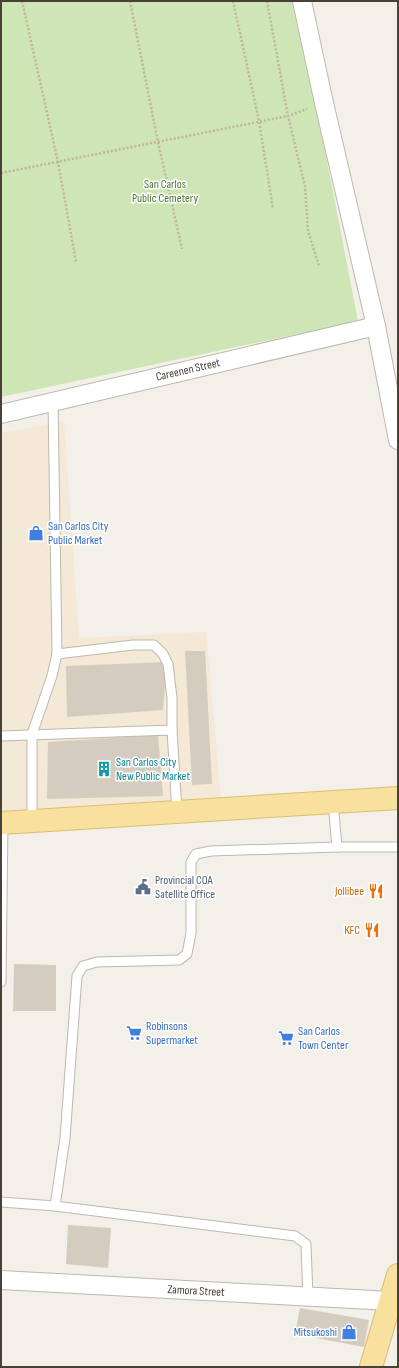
<svg xmlns="http://www.w3.org/2000/svg" width="399" height="1368" viewBox="0 0 399 1368" font-family="'Sofia Sans Condensed',sans-serif">
<style>
.commercial{fill:#f4e8d6}
.green{fill:#cee5b5}
.building{fill:#d4ccbf}
.lines{fill:none;stroke-linecap:round;stroke-linejoin:round}
.lane-casing{stroke:#beb8ac;stroke-width:11}
.street-casing{stroke:#beb8ac;stroke-width:20}
.primary-casing{stroke:#dcbd6e;stroke-width:24}
.path{stroke:#bfb49e;stroke-width:2.5;stroke-dasharray:2 2;stroke-linecap:butt}
.lane{stroke:#fff;stroke-width:9}
.street{stroke:#fff;stroke-width:18}
.primary{stroke:#f8e09e;stroke-width:22}
.labels{text-anchor:middle;dominant-baseline:central;stroke-width:3;stroke-linejoin:round;paint-order:stroke}
.park-label{font-size:12px;fill:#48752e;stroke:#fff}
.street-label{font-size:12px;fill:#474138;stroke:#fff}
.shop-label{font-size:12px;fill:#366cbe;stroke:#fff;text-anchor:start}
.culture-label{font-size:12px;fill:#0d838f;stroke:#fff;text-anchor:start}
.service-label{font-size:12px;fill:#4e5e75;stroke:#fff;text-anchor:start}
.food-label{font-size:12px;fill:#c56008;stroke:#fff;text-anchor:end}
</style>
<rect width="100%" height="100%" fill="#f3f0e9"/>
<polygon class="commercial" points="64,421 79,638 206,632 221,799 1,813 1,433"/>
<polygon class="green" points="1,1 296,1 358,321 1,397"/>
<g class="building">
<polygon points="185,651 205,651 212,784 192,785"/>
<polygon points="167,662 163,710 67,717 66,666"/>
<polygon points="158,735 163,796 47,799 48,742"/>
<polygon points="14,964 56,965 56,1011 13,1011"/>
<polygon points="68,1225 111,1228 108,1268 66,1264"/>
<polygon points="300,1308 369,1320 364,1347 295,1334"/>
</g>
<g class="lines">
<defs>
<g id="lane">
<polyline points="57,654 133,645 154,645 163,654 168,664 172,698 172,730 177,812"/>
<polyline points="1,736 172,730"/>
<polyline points="333,802 337,847"/>
<polyline points="32,822 32,734 52,676 57,654 53,401"/>
<polyline points="1,982 3,823"/>
<polyline points="1,1202 55,1206 65,1138 77,976 83,966 97,962 179,960 187,954 191,933 191,862 196,854 211,851 337,847 398,847"/>
<polyline points="55,1206 295,1236 306,1244 308,1297"/>
</g>
<g id="street">
<polyline points="302,1 324,103 376,326 398,440"/>
<polyline points="1,414 376,326"/>
<polyline points="1,1280 391,1301"/>
</g>
<g id="primary">
<polyline points="1,823 398,798"/>
<polyline points="371,1367 398,1275"/>
</g>
</defs>
<use href="#lane" class="lane-casing"/>
<use href="#street" class="street-casing"/>
<use href="#primary" class="primary-casing"/>
<g class="path">
<polyline points="22,1 58,162 76,262"/>
<polyline points="130,1 158,142 182,249"/>
<polyline points="233,1 259,121 273,209"/>
<polyline points="267,1 288,116 305,186 308,231 319,266"/>
<polyline points="1,173 288,116 307,109"/>
</g>
<use href="#lane" class="lane"/>
<use href="#street" class="street"/>
<use href="#primary" class="primary"/>
</g>
<defs>
<symbol id="shop-bare" viewBox="-9 -9 18 18"><path d="M-5-2.5h2.3a2.7 3.5 0 0 1 5.4 0H5L5.5 6h-11ZM-1.5-2.5h3a1.5 2.3 0 0 0-3 0Z" fill="#3f7fe0" stroke="#fff" stroke-width="2.5" paint-order="stroke"/></symbol>
<symbol id="building-bare" viewBox="-9 -9 18 18"><path d="M-4-6H4V6H1V3H-1V6H-4ZM-2.5-4.3h1.7v1.8h-1.7ZM.8-4.3h1.7v1.8H.8ZM-2.5-1h1.7V.8h-1.7ZM.8-1h1.7V.8H.8Z" fill="#0f9aa8" stroke="#fff" stroke-width="2.5" paint-order="stroke"/></symbol>
<symbol id="civic-bare" viewBox="-9 -9 18 18"><path d="M-.6-6.5H3V-4.5H.6V-3L4-1V1h2V6H-6V1h2V-1L-.6-3ZM-1.2 2.5V6h2.4V2.5Z" fill="#5c6f8a" stroke="#fff" stroke-width="2.5" paint-order="stroke"/></symbol>
<symbol id="restaurant-bare" viewBox="-9 -9 18 18"><path d="M-5-6h1v4h1v-4h1v4h1v-4h1v5L-1.5 .5V6h-2V.5L-5-1ZM5-6V6H3V1.5H1.5Q1.5-4 5-6Z" fill="#e8710a" stroke="#fff" stroke-width="2.5" paint-order="stroke"/></symbol>
<symbol id="supermarket-bare" viewBox="-9 -9 18 18"><path d="M-6-5.5h2.5l.6 2H6L4.5 2H-2.5L-4.4-4H-6ZM-1.5 3.2a1.3 1.3 0 1 0 .1 0ZM3 3.2a1.3 1.3 0 1 0 .1 0Z" fill="#3f7fe0" stroke="#fff" stroke-width="2.5" paint-order="stroke"/></symbol>
</defs>
<g fill-rule="evenodd">
<use href="#shop-bare" x="25" y="522" width="22" height="22"/>
<use href="#building-bare" x="93" y="758" width="22" height="22"/>
<use href="#civic-bare" x="132" y="876" width="22" height="22"/>
<use href="#restaurant-bare" x="365" y="880" width="22" height="22"/>
<use href="#restaurant-bare" x="361" y="919" width="22" height="22"/>
<use href="#supermarket-bare" x="123" y="1022" width="22" height="22"/>
<use href="#supermarket-bare" x="275" y="1027" width="22" height="22"/>
<use href="#shop-bare" x="338" y="1321" width="22" height="22"/>
</g>
<g class="labels">
<g class="park-label">
<text x="165" y="184">San Carlos<tspan x="165" dy="14">Public Cemetery</tspan></text>
</g>
<g class="street-label">
<text transform="translate(188 370) rotate(-13)">Careenen Street</text>
<text transform="translate(196 1291) rotate(3)">Zamora Street</text>
</g>
<g class="shop-label">
<text x="48" y="526">San Carlos City<tspan x="48" dy="14">Public Market</tspan></text>
<text x="146" y="1026">Robinsons<tspan x="146" dy="14">Supermarket</tspan></text>
<text x="298" y="1031">San Carlos<tspan x="298" dy="14">Town Center</tspan></text>
<text x="337" y="1332" text-anchor="end">Mitsukoshi</text>
</g>
<g class="culture-label">
<text x="116" y="762">San Carlos City<tspan x="116" dy="14">New Public Market</tspan></text>
</g>
<g class="service-label">
<text x="155" y="880">Provincial COA<tspan x="155" dy="14">Satellite Office</tspan></text>
</g>
<g class="food-label">
<text x="364" y="891">Jollibee</text>
<text x="360" y="930">KFC</text>
</g>
</g>
<rect width="399" height="1368" fill="none" stroke="#474138" stroke-width="4"/>
</svg>
